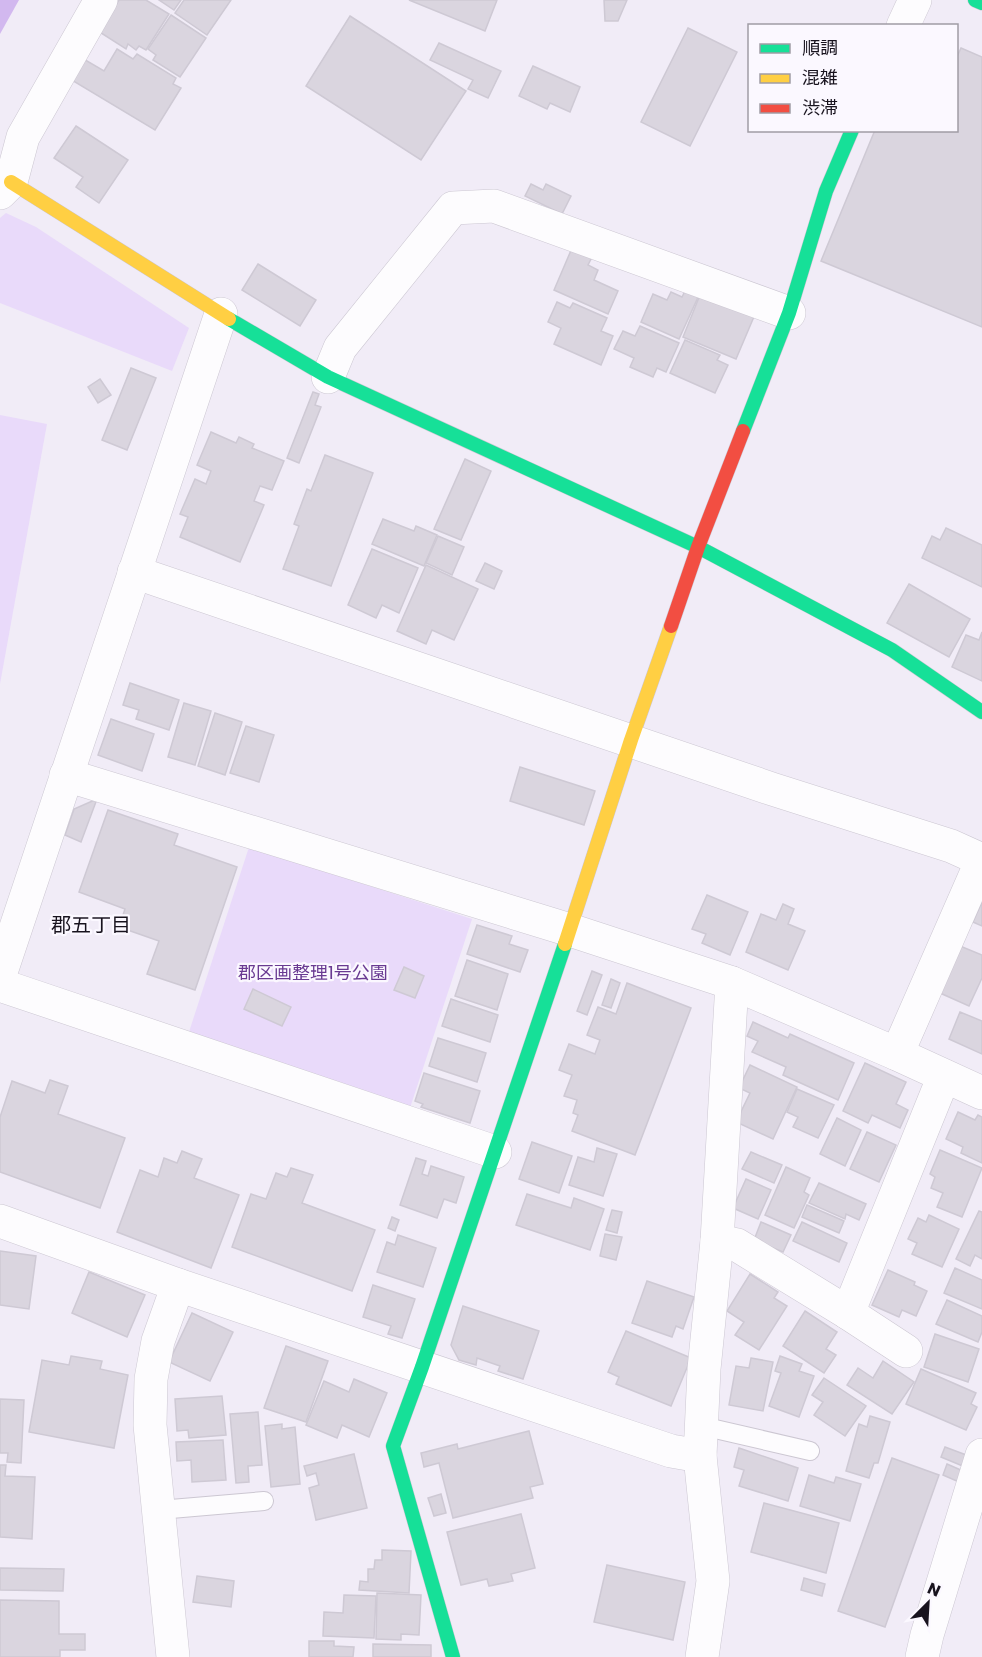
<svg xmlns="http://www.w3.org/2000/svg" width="982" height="1657" viewBox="0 0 982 1657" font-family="Poppins,'Noto Sans JP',sans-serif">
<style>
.green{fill:#e9dafa}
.water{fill:#d2b8ef}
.building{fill:#dad5df;stroke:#cec9d4;stroke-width:1.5}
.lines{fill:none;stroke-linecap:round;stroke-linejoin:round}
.lane-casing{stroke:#ccc7d2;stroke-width:20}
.street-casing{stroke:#ccc7d2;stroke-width:34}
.fast-casing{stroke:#ccc7d2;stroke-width:15}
.slow-casing{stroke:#ccc7d2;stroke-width:15}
.jam-casing{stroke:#ccc7d2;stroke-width:15}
.lane{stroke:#fdfcfe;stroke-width:18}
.street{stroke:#fdfcfe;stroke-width:33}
.fast{stroke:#16e098;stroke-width:14}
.slow{stroke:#ffcf43;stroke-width:14}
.jam{stroke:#f24e42;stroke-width:14}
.labels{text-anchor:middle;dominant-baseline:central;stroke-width:4.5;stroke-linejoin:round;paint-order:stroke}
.park-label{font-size:18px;fill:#693a92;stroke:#fbf8ff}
.neighbourhood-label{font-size:20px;fill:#18131e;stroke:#fbf8ff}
</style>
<rect width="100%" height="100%" fill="#f1ecf7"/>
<g class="green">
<polygon points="6,213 36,227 189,328 172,371 0,303 0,218"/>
<polygon points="0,415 47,424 0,684"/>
<polygon points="249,847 472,919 410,1108 188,1035"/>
</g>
<polygon class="water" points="0,0 19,0 0,34"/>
<g class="building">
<polygon points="119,0 146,0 169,14 146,50 139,46 136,50 128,44 126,49 98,31"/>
<polygon points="159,0 181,0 174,10"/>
<polygon points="184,0 231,0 207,35 175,13"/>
<polygon points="409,0 497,0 485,31"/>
<polygon points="604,0 627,0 618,21 605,21"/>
<polygon points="171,15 206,38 180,77 153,60 156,55 148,49"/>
<polygon points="350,16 466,91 421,160 306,86"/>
<polygon points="688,28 737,52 690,146 641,122"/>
<polygon points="439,43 501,71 488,98 468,89 473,80 430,60"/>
<polygon points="961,48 982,57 982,327 821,261 875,130 956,130 956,59"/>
<polygon points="117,49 133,59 137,54 176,78 173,84 181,88 155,130 70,79 82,58 104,71"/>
<polygon points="533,66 580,87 570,112 550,103 547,109 519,96"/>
<polygon points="76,126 128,160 99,203 76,187 83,177 54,158"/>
<polygon points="531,184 543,190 546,184 571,196 562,214 525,196"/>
<polygon points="572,248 592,257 588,265 598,270 594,280 618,291 608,314 554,290"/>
<polygon points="258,264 316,300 300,326 242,290"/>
<polygon points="686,289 699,295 679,339 641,322 653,294 667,300 671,292 682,297"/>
<polygon points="702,290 756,312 736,359 683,337"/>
<polygon points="557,302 570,308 573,303 607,318 601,331 613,336 601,365 554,344 561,328 548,322"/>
<polygon points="640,326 679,343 666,372 657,368 653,377 630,367 634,358 614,349 623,331 635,336"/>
<polygon points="685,340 720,355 717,360 728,365 715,393 670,373"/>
<polygon points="131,368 156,378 127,450 102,440"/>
<polygon points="100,379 111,395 98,403 88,387"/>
<polygon points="313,392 319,394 315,405 321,407 299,463 287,458"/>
<polygon points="211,432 236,443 239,437 254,444 252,448 284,461 272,490 260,486 254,501 264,505 240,562 180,537 188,517 180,514 195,479 206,484 211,471 197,465"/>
<polygon points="325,455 373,473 331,586 283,569 299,526 294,524 307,489 311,491"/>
<polygon points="465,459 491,471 461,540 434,529"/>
<polygon points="383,519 414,531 416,526 437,535 424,566 372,544"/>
<polygon points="946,528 982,545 982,587 922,558 932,536 940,540"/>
<polygon points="438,536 464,547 452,575 426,563"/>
<polygon points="372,549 418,568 399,613 382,605 376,618 348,605"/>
<polygon points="485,563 502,571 494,589 476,581"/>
<polygon points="426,565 478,589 454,640 432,630 426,644 397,631"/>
<polygon points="909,584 970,619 949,657 887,623"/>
<polygon points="982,632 982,681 952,667 966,635 979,640"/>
<polygon points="130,683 179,700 169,730 136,719 139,710 123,705"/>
<polygon points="184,703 211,711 195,765 168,757"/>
<polygon points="215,713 242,722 225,775 198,766"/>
<polygon points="111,719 154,734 142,771 98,755"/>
<polygon points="246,726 274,735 259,782 230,773"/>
<polygon points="520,767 595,791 584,825 510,801"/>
<polygon points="97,799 81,842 65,835 74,809"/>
<polygon points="108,810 178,834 174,845 237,867 195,990 147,974 159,941 119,927 125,909 79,892"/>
<polygon points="707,895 748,912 730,955 702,943 706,934 692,929"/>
<polygon points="982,902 982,926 973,922"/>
<polygon points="783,904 794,909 788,924 805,931 788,970 746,952 761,914 776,920"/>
<polygon points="477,925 512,936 509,944 528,950 520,972 467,954"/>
<polygon points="960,946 982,955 982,978 969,1006 940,993"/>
<polygon points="467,960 508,974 497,1010 455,996"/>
<polygon points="404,967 424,976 415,998 394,990"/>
<polygon points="592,971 602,975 587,1015 577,1011"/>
<polygon points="611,979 620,983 611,1008 602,1005"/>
<polygon points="627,983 691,1008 635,1155 572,1131 578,1115 573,1113 577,1100 564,1096 572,1075 559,1070 569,1044 595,1054 600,1040 587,1035 598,1007 616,1014"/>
<polygon points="253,989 291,1007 282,1026 244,1009"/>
<polygon points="451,999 498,1015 490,1042 442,1026"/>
<polygon points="960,1012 982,1021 982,1054 949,1039"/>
<polygon points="753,1022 788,1038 790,1034 854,1063 838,1100 783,1075 786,1067 752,1052 758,1041 747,1036"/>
<polygon points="438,1038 486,1053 477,1082 429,1066"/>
<polygon points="865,1063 906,1082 896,1104 908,1110 900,1128 872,1115 868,1123 843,1111"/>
<polygon points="750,1065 797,1087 773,1139 736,1122 750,1093 739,1088"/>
<polygon points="424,1073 480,1091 470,1123 421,1107 423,1104 415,1101"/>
<polygon points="50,1080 68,1086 58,1114 125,1138 100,1208 0,1172 0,1117 12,1081 45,1093"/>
<polygon points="797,1089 834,1105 818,1138 793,1127 798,1117 787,1112"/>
<polygon points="958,1112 975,1120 978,1115 982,1117 982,1163 961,1153 963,1147 946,1139"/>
<polygon points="837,1118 861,1130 845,1166 820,1154"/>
<polygon points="867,1132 896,1145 879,1182 850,1169"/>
<polygon points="532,1142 572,1156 559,1193 519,1179"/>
<polygon points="597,1148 617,1154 603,1196 569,1185 578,1157 594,1162"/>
<polygon points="940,1150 982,1168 962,1217 937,1207 943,1193 931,1188 935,1177 930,1174"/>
<polygon points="182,1151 202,1159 194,1178 239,1195 211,1268 117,1232 140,1170 158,1177 164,1158 177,1163"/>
<polygon points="751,1152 782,1165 774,1183 742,1169"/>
<polygon points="416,1158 426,1161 422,1174 428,1176 431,1166 464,1177 456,1203 444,1199 437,1218 400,1205"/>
<polygon points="786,1167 810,1178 804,1192 809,1195 794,1228 765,1215"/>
<polygon points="291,1168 313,1175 302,1203 375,1230 352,1291 232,1247 251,1194 266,1199 276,1173 287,1177"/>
<polygon points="746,1179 771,1190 758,1219 733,1208"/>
<polygon points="819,1183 866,1204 859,1220 846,1214 845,1219 809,1203"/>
<polygon points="527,1194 571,1208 574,1198 604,1209 590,1250 516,1225"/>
<polygon points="807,1205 844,1221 839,1233 802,1217"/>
<polygon points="612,1210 622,1212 617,1233 606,1230"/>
<polygon points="979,1211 982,1212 982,1259 975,1255 970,1266 956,1259"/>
<polygon points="929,1215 959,1229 942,1267 912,1254 917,1243 908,1239 918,1218 926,1222"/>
<polygon points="392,1217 399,1220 395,1231 388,1228"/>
<polygon points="761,1222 791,1235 783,1252 754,1240"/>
<polygon points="802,1222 847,1243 839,1262 793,1241"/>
<polygon points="605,1234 622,1237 616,1260 600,1256"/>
<polygon points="398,1235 436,1248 423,1287 377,1272 387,1242 395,1245"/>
<polygon points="0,1251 36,1256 29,1309 0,1305"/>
<polygon points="955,1268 982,1280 982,1309 944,1293"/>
<polygon points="888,1270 915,1282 914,1285 927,1291 916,1316 902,1310 899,1317 872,1305"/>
<polygon points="89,1272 145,1295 127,1337 72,1313"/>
<polygon points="750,1274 778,1292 774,1298 787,1306 759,1350 735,1335 744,1322 727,1311"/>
<polygon points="647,1281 694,1297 683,1329 676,1326 672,1337 632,1323"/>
<polygon points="373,1285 415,1299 402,1338 388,1334 391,1326 363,1317"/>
<polygon points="947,1300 982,1316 982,1332 978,1342 936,1324"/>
<polygon points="463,1306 539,1331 523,1379 498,1371 500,1366 477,1358 476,1365 459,1360 451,1345"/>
<polygon points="805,1311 837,1332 826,1349 836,1355 824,1373 783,1346"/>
<polygon points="192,1313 233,1332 210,1381 169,1362"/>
<polygon points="626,1331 691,1358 671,1406 616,1384 619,1377 608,1372"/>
<polygon points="935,1334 979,1349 968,1382 924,1367"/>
<polygon points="286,1346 328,1361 306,1422 264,1408"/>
<polygon points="71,1356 102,1361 100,1369 128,1375 114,1448 29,1432 42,1360 69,1365"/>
<polygon points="780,1356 802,1364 799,1371 814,1376 799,1417 769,1406 781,1373 775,1371"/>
<polygon points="751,1358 773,1362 763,1411 729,1405 736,1366 749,1368"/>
<polygon points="883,1361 914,1382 892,1414 847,1385 858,1368 873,1378"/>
<polygon points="921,1369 976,1393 971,1404 977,1407 966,1430 906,1404"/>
<polygon points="824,1378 866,1406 845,1436 814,1415 823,1402 812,1395"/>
<polygon points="354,1379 387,1393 369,1437 342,1425 337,1438 306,1425 324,1381 349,1392"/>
<polygon points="222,1396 226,1435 189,1438 188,1430 177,1431 175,1399"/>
<polygon points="0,1399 24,1400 21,1463 7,1462 8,1453 0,1453"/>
<polygon points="258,1412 262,1465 248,1466 249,1482 236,1483 230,1414"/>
<polygon points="870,1416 890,1422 878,1463 874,1463 869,1478 846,1471 859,1424 867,1427"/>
<polygon points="282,1424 282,1429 295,1427 300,1484 271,1487 265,1426"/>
<polygon points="529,1431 543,1484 530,1487 533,1498 453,1518 439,1463 424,1467 421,1453 457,1444 458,1449"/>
<polygon points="223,1440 226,1480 192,1482 191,1460 177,1461 176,1442"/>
<polygon points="945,1447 969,1456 965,1467 941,1457"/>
<polygon points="739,1448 798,1468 788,1501 739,1486 744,1470 734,1467"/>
<polygon points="354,1454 367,1508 316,1520 309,1488 319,1485 316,1473 307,1476 304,1466"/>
<polygon points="892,1458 939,1475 885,1627 838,1611"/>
<polygon points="947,1464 963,1471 959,1482 943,1475"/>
<polygon points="0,1465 6,1465 5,1476 35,1477 32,1539 0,1537"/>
<polygon points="809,1475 834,1483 836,1477 861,1484 850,1521 800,1506"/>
<polygon points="441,1494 446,1513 434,1516 428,1498"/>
<polygon points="764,1503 839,1523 826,1573 751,1552"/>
<polygon points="521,1514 535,1568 511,1574 513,1581 489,1586 487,1579 461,1585 447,1532"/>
<polygon points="382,1550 411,1551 409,1593 359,1590 360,1581 368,1582 368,1569 374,1569 375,1560 382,1560"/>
<polygon points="607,1565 685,1582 673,1640 594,1622"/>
<polygon points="0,1568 64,1569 63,1591 0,1590"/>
<polygon points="197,1576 234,1581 231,1607 193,1602"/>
<polygon points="804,1578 825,1584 822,1596 801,1590"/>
<polygon points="377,1593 421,1595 419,1635 401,1634 401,1640 376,1639"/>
<polygon points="344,1595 376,1596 374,1638 323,1636 324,1612 343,1613"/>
<polygon points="0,1600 59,1601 59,1634 85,1634 85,1650 60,1650 60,1657 0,1657"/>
<polygon points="309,1641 334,1641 334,1646 354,1647 353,1657 309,1657"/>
<polygon points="373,1644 431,1645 431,1657 373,1657"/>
</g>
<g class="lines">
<defs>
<g id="lane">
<polyline points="702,1426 810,1451"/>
<polyline points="159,1510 264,1501"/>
</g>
<g id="street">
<polyline points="903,26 915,0"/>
<polyline points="0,193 11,182 23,137 101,0"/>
<polyline points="328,377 340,348 453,208 494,206 789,313"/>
<polyline points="134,572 772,789 951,846 982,860"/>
<polyline points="66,775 570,930 732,983 897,1054 982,1093"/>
<polyline points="0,975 221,314"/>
<polyline points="0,985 495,1152"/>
<polyline points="897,1054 982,860"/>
<polyline points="0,1221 178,1285 671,1451 700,1456"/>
<polyline points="717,1241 737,1245 848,1313 906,1351"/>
<polyline points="848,1313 944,1076"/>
<polyline points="173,1657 150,1425 151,1379 158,1341 178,1285"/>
<polyline points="702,1657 713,1581 700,1456 704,1369 717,1241 732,983"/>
<polyline points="922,1657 927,1635 982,1455"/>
</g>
<g id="fast">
<polyline points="975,0 982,3"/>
<polyline points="229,319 328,377 698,547 892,650 982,712"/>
<polyline points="743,431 789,313 826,191 852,130"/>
<polyline points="453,1657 393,1446 422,1367 565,944"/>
</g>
<g id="slow">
<polyline points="11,182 229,319"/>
<polyline points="565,944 631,740 671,626"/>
</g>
<polyline id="jam" points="671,626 698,547 743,431"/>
</defs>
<use href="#lane" class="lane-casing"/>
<use href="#street" class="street-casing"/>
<use href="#fast" class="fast-casing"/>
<use href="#slow" class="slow-casing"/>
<use href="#jam" class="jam-casing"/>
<use href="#lane" class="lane"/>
<use href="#street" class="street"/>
<use href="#fast" class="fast"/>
<use href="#slow" class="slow"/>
<use href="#jam" class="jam"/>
</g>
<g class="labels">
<g class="park-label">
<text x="313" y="972">郡区画整理1号公園</text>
</g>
<g class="neighbourhood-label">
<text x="91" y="925">郡五丁目</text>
</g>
</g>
<rect x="748" y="24" width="210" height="108" fill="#fbf8ff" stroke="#a09ca5" stroke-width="1.5"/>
<rect x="760" y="44" width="30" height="9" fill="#16e098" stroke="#a09ca5" stroke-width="1.5"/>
<text x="802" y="54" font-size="18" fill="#18131e">順調</text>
<rect x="760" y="74" width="30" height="9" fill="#ffcf43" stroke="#a09ca5" stroke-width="1.5"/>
<text x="802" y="84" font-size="18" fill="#18131e">混雑</text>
<rect x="760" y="104" width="30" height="9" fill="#f24e42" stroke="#a09ca5" stroke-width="1.5"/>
<text x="802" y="114" font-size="18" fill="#18131e">渋滞</text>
<g transform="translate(928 1603) rotate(24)" stroke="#fbf8ff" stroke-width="4.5" paint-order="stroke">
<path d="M0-4.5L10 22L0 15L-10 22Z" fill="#18131e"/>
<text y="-9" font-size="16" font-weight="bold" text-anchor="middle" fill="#18131e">N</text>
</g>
</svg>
